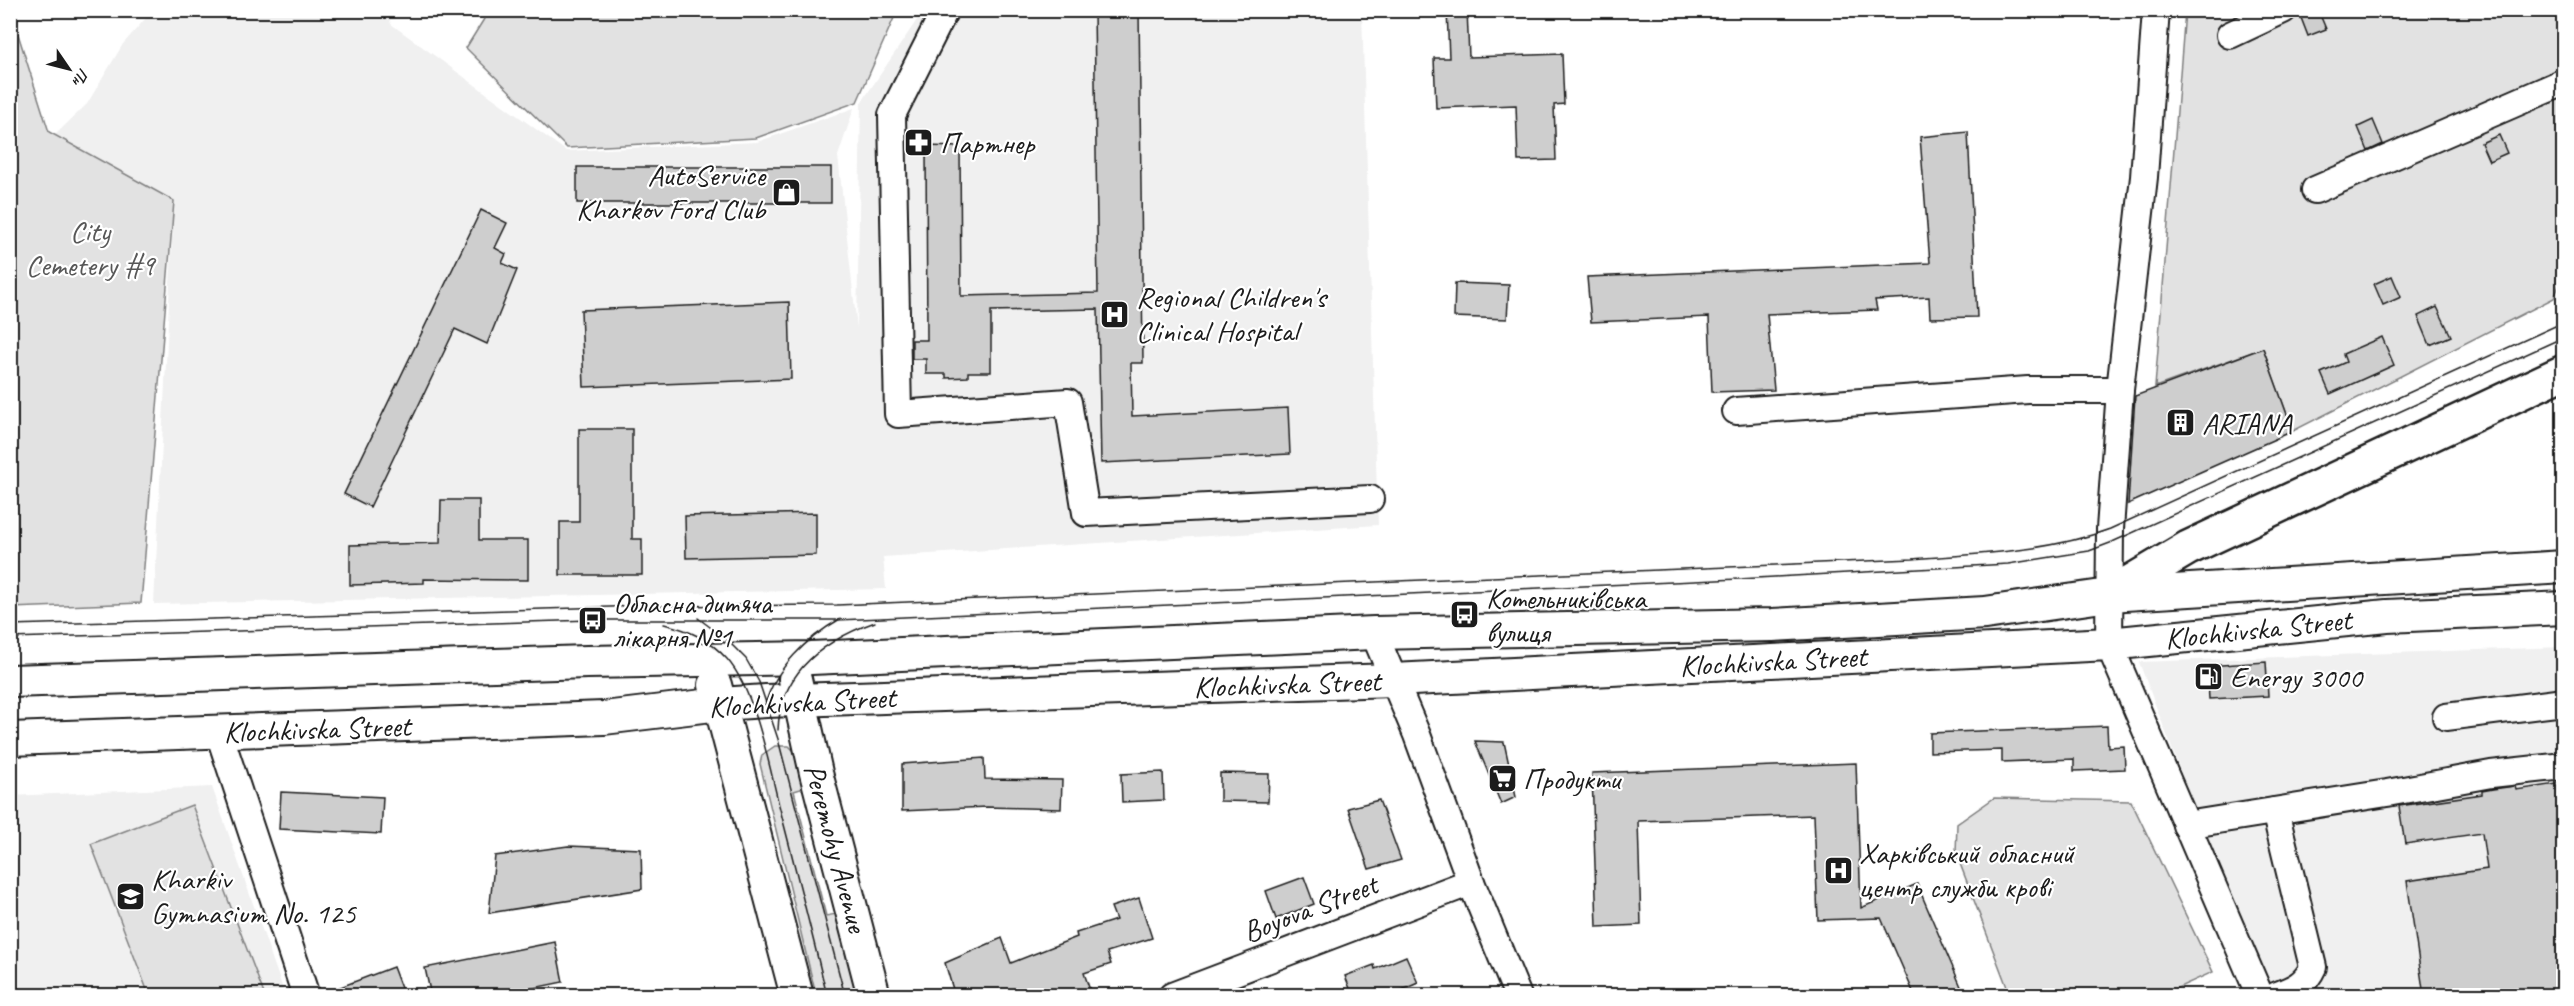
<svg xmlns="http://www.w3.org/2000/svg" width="2574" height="1006" viewBox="0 0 2574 1006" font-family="Caveat,sans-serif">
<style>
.built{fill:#f0f0f0}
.green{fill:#e2e2e2;stroke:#7f7f7f;stroke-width:1.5}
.building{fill:#cecece;stroke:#1c1c1c;stroke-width:1.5}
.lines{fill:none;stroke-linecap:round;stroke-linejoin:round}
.minor-casing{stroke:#1c1c1c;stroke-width:30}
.major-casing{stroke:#1c1c1c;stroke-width:36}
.highway-casing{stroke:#1c1c1c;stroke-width:38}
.minor{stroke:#fff;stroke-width:26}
.major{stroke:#fff;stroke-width:32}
.highway{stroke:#fff;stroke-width:33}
.tram{stroke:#1c1c1c;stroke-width:1.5}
.labels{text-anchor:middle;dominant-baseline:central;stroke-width:4.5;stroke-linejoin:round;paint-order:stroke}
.poi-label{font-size:30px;fill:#1c1c1c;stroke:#fff;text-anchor:start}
.park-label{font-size:30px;fill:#575757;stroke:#fff}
.street-label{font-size:30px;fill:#1c1c1c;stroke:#fff}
</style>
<rect width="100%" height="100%" fill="#fff"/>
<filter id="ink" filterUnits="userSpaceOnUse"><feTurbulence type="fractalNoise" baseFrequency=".0167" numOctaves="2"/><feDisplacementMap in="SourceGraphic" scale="12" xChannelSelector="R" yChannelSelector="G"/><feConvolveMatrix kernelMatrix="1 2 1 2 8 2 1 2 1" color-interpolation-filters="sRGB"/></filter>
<g filter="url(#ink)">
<g class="built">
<polygon points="153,10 387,11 391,24 566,151 757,142 854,108 838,156 857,328 861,103 923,11 1362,11 1378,525 883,557 886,589 154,604 174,202 65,172 55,135 87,104 123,44"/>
<polygon points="2563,647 2563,995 2266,995 2139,662"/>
<polygon points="212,787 285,995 11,995 10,796"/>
</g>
<g class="green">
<polygon points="489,11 489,10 897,11 857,102 756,138 567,148 466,48"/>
<polygon points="2185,11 2563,11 2564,273 2554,298 2293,431 2263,348 2155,387"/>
<polygon points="11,12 49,132 174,201 141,603 11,608"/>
<polygon points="775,746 789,746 796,753 804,788 794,791 826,916 836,914 858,995 816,995 760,764 762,755"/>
<polygon points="1994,798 2131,801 2213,972 2162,995 2010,995 1956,853 1957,824"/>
<polygon points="192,805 264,994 261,995 149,995 91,844"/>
</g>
<g class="building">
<polygon points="1094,10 1139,10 1143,363 1131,363 1132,416 1288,408 1290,454 1101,463 1098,309 991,311 991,372 968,372 968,377 946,378 946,374 926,374 926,359 912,359 912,340 927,340 926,146 960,147 961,296 1098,293"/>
<polygon points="1447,10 1467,10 1469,57 1562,54 1564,104 1554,105 1556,160 1518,161 1516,105 1436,108 1434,58 1449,58"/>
<polygon points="2298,10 2318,10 2326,29 2308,36"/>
<polygon points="2373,120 2383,144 2368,151 2358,127"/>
<polygon points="1968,132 1977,317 1930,318 1929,297 1875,300 1877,310 1767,314 1774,390 1712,392 1709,317 1591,322 1587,277 1930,263 1920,137"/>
<polygon points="2499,135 2507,153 2489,161 2481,143"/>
<rect x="577" y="167" width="254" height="36"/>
<polygon points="481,210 507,223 495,248 506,254 502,263 517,270 487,344 455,329 370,507 344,494"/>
<polygon points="2392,276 2401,297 2383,305 2374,284"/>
<polygon points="1455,283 1509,285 1507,319 1454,317"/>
<polygon points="789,302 791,379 584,387 581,310"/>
<polygon points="2437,307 2451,336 2430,345 2418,316"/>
<polygon points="2382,337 2394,365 2330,394 2321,373 2346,362 2343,354"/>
<polygon points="2263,348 2293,431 2128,504 2135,396"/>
<polygon points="579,429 632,429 632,539 642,539 642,575 560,575 560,522 579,522"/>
<polygon points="441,500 479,500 479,540 528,540 528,580 424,579 424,583 350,585 350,545 440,543"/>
<polygon points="816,513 816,555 686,558 685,516"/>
<polygon points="2266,662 2268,696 2209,699 2207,666"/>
<polygon points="2107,726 2108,747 2124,746 2125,769 2074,771 2074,759 2002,762 2002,750 1930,752 1930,733"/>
<polygon points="1475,741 1504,742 1516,797 1501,804"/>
<polygon points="984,758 985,779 1062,780 1061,809 987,807 902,811 902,764"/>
<polygon points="1856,763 1861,908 1917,884 1965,996 1915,996 1881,918 1818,920 1814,815 1638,821 1641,925 1597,927 1592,773"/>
<polygon points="1163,772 1164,800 1122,802 1121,774"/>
<polygon points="1220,773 1269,774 1268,802 1220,801"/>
<polygon points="2564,783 2564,996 2424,996 2407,881 2487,869 2482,833 2405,844 2399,806 2482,794 2482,791 2493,789 2515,786 2516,790"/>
<polygon points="281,792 383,797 381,834 279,829"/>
<polygon points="1379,800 1401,860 1369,869 1348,808"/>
<polygon points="568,846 641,849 642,889 489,913 495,856"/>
<polygon points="1304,877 1314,904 1276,919 1266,891"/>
<polygon points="1139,898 1152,938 1107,952 1111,964 1084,973 1092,996 955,996 945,963 1002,938 1011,963 1077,937 1076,933 1116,920 1111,907"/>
<polygon points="555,942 563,982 495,996 431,996 425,968"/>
<polygon points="1406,956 1418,983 1388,996 1353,996 1345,976 1374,965 1375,969"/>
<polygon points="393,967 404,996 322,996 322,994"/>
</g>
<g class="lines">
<defs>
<g id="minor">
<polyline points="945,10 892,115 898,414 1068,402 1086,513 1370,499"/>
<polyline points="2156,10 2144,177 2120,390 2110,529 2109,644 2260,996"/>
<polyline points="2230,35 2283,10"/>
<polyline points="2315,190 2564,82"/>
<polyline points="1736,411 2028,390 2120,390"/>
<polyline points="1374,633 1417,735 1471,882 1518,996"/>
<polyline points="2446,717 2564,702"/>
<polyline points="219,733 306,996"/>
<path d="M2275 811 2313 967C2305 985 2293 989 2275 996"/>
<polyline points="2186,825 2387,793 2491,774 2564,766"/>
<polyline points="1172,996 1471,882"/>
</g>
<g id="major">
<polyline points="795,679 816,773 874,996"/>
<polyline points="10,681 587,662 811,658 1374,633 1772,625 1985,613 2109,595 2564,567"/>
<polyline points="715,685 797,996"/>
<polyline points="10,739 604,718 720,704 766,701 1393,680 2109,644 2387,616 2564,608"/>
</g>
<polyline id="highway" points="2109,595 2188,548 2564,372"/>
</defs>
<use href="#minor" class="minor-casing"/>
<use href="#major" class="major-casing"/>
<use href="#highway" class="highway-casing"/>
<use href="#minor" class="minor"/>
<use href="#major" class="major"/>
<use href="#highway" class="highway"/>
<g class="tram">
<polyline points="698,618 726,639 746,659 759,682 778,739 845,996"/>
<path d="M664 624C689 630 709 639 727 659 756 692 769 766 780 809 796 871 812 933 827 996"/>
<path d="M10 625 643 606 837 605 1913 559C1978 554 2048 552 2110 529L2564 322"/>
<polyline points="10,638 592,620 838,620 1739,579 2008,564 2089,551 2110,543 2564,337"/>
<path d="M765 705C775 668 807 638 840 619"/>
<path d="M778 730C780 671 825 640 875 622"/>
</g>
</g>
</g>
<defs>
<symbol id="pharmacy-square" viewBox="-11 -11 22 22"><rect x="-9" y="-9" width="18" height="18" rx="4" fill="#1c1c1c" stroke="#fff"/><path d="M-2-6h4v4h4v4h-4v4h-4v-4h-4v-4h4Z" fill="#fff"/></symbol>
<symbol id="shop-square" viewBox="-11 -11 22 22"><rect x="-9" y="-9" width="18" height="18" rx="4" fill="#1c1c1c" stroke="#fff"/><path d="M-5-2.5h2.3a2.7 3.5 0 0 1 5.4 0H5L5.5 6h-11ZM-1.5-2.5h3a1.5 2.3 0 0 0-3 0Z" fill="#fff"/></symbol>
<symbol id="hospital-square" viewBox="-11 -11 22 22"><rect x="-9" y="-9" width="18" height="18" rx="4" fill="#1c1c1c" stroke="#fff"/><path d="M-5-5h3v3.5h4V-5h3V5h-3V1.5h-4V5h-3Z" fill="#fff"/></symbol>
<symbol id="building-square" viewBox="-11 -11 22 22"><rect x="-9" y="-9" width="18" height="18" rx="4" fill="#1c1c1c" stroke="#fff"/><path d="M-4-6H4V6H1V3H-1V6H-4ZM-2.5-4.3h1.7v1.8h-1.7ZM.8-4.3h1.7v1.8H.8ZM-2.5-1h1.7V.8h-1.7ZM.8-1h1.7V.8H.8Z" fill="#fff"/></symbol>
<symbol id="bus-square" viewBox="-11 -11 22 22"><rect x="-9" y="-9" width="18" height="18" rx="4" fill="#1c1c1c" stroke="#fff"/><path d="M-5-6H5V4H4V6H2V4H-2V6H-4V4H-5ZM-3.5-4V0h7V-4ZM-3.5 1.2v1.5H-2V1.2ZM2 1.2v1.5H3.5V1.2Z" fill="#fff"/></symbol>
<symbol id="fuel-square" viewBox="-11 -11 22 22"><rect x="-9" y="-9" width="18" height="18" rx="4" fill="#1c1c1c" stroke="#fff"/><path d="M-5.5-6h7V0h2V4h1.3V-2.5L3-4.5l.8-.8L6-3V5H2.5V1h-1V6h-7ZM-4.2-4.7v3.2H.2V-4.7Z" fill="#fff"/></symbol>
<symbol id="supermarket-square" viewBox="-11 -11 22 22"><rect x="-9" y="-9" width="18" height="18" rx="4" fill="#1c1c1c" stroke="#fff"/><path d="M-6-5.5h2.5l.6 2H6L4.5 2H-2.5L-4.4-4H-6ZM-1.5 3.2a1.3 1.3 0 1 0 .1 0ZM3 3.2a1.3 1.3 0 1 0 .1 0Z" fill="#fff"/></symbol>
<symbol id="school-square" viewBox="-11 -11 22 22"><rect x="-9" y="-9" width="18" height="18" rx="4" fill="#1c1c1c" stroke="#fff"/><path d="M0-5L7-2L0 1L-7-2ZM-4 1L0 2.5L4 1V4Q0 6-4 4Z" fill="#fff"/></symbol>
</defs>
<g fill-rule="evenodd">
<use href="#pharmacy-square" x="902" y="126" width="33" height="33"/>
<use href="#shop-square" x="770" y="176" width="33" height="33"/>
<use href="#hospital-square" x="1098" y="298" width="33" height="33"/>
<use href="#building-square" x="2164" y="406" width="33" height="33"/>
<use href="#bus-square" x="1448" y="598" width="33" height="33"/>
<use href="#bus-square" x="576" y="604" width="33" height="33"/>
<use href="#fuel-square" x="2192" y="660" width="33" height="33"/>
<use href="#supermarket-square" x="1486" y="762" width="33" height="33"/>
<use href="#hospital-square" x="1822" y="854" width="33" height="33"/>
<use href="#school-square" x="114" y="880" width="33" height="33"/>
</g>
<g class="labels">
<g class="poi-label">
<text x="940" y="143">Партнер</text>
<text x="765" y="175" text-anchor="end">AutoService<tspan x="765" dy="34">Kharkov Ford Club</tspan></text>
<text x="1136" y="297">Regional Children's<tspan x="1136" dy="34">Clinical Hospital</tspan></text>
<text x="2202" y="423">ARIANA</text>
<text x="1486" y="598">Котельниківська<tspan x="1486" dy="34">вулиця</tspan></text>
<text x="613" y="603">Обласна дитяча<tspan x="613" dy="34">лікарня №1</tspan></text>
<text x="2230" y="677">Energy 3000</text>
<text x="1523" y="779">Продукти</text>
<text x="1859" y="853">Харківський обласний<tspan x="1859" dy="34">центр служби крові</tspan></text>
<text x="151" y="879">Kharkiv<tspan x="151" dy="34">Gymnasium No. 125</tspan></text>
</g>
<g class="park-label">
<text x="90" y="231">City<tspan x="90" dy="34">Cemetery #9</tspan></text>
</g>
<g class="street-label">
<text transform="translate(2258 629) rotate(-6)">Klochkivska Street</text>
<text transform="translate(1773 661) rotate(-3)">Klochkivska Street</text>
<text transform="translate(1287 684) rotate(-2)">Klochkivska Street</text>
<text transform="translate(802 702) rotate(-3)">Klochkivska Street</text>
<text transform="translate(317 729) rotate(-2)">Klochkivska Street</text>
<text transform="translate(836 848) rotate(75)">Peremohy Avenue</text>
<text transform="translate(1310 908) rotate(-21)">Boyova Street</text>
</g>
</g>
<rect width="2574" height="1006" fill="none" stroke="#fff" stroke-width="36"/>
<rect x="18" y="18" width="2538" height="970" fill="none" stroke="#1c1c1c" stroke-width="2" filter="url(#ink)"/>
<g transform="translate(69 69) rotate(125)" stroke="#ffffff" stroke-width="4.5" paint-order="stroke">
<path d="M0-4.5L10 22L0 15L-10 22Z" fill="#1c1c1c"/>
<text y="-9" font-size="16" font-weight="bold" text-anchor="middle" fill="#1c1c1c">Пн</text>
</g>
</svg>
